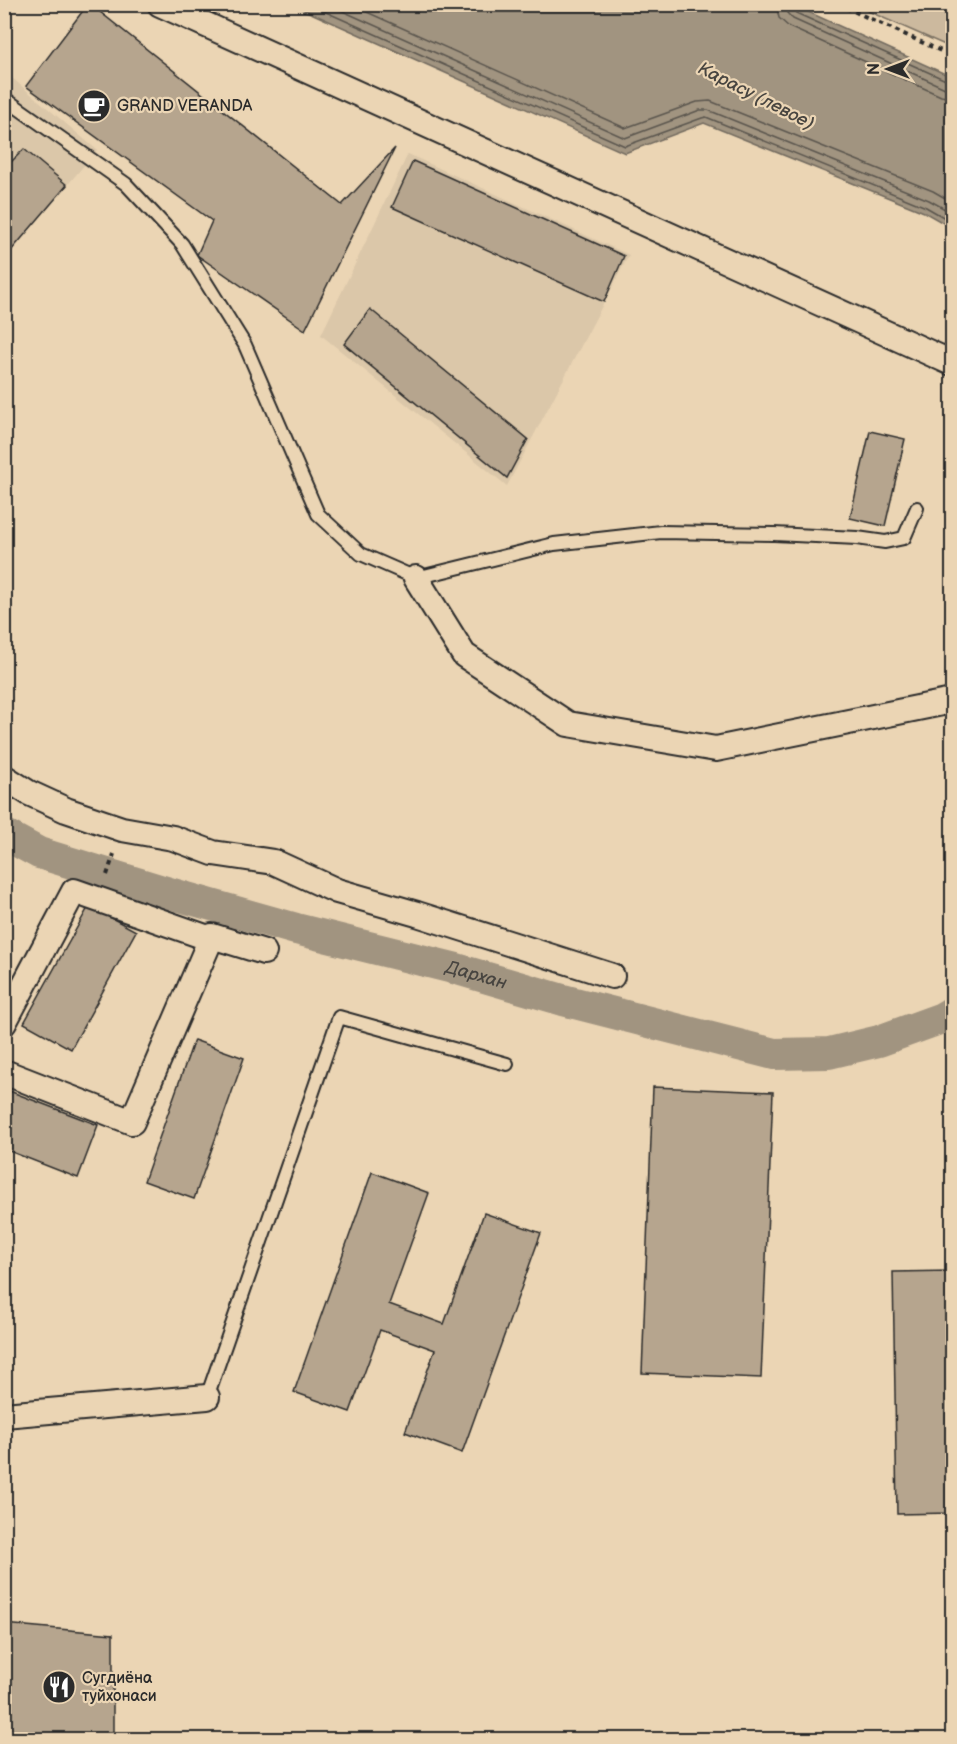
<svg xmlns="http://www.w3.org/2000/svg" width="957" height="1744" viewBox="0 0 957 1744" font-family="'Balsamiq Sans',sans-serif">
<style>
.built{fill:#dbc7a9}
.green{fill:#ccb99e;stroke:#7c7264;stroke-width:1.5}
.water{fill:#a19480;stroke:#726a5e;stroke-width:1.5}
.lines{fill:none;stroke-linecap:round;stroke-linejoin:round}
.shore{stroke:#5a554d;stroke-width:1.5}
.canal{stroke:#a19480;stroke-width:32}
.building{fill:#b6a58e;stroke:#2b2b2b;stroke-width:1.5}
.lane-casing{stroke:#2b2b2b;stroke-width:16}
.street-casing{stroke:#2b2b2b;stroke-width:28}
.path{stroke:#2b2b2b;stroke-width:4;stroke-dasharray:4.5 4.5;stroke-linecap:butt}
.lane{stroke:#ebd5b4;stroke-width:12}
.street{stroke:#ebd5b4;stroke-width:24}
.labels{text-anchor:middle;dominant-baseline:central;stroke-width:4.5;stroke-linejoin:round;paint-order:stroke}
.poi-label{font-size:16px;fill:#2b2b2b;stroke:#ebd5b4;text-anchor:start}
.water-label{font-size:18px;font-style:italic;fill:#484540;stroke:#ebd5b4}
</style>
<rect width="100%" height="100%" fill="#ebd5b4"/>
<filter id="ink" filterUnits="userSpaceOnUse"><feTurbulence type="fractalNoise" baseFrequency=".0167" numOctaves="2"/><feDisplacementMap in="SourceGraphic" scale="12" xChannelSelector="R" yChannelSelector="G"/><feConvolveMatrix kernelMatrix="1 2 1 2 8 2 1 2 1" color-interpolation-filters="sRGB"/></filter>
<g filter="url(#ink)">
<g class="built">
<polygon points="5,72 97,150 5,259"/>
<polygon points="408,154 629,255 507,486 321,335"/>
</g>
<polygon class="green" points="854,5 952,5 952,48"/>
<polygon class="water" points="293,5 793,5 952,77 952,228 924,212 704,123 625,153"/>
<g class="lines">
<g class="shore">
<polyline points="308,4 625,146 702,118 706,117 926,207 952,222"/>
<polyline points="327,4 625,138 700,110 708,110 929,200 952,213"/>
<polyline points="349,4 625,128 697,102 710,101 933,191 952,202"/>
<polyline points="776,4 779,18 789,27 941,96 952,98"/>
<polyline points="785,4 787,13 793,19 945,88 952,89"/>
<polyline points="792,4 793,9 796,13 948,81 952,82"/>
</g>
<path class="canal" id="s1" d="M4 834 39 853 166 892 296 929 457 969 563 1000 774 1054 829 1053 879 1041 942 1018 952 1012"/>
</g>
<g class="building">
<polygon points="88,4 90,4 342,205 395,148 305,330 197,255 212,221 26,86"/>
<polygon points="24,149 67,185 4,259 4,169"/>
<polygon points="413,161 624,256 604,302 392,207"/>
<polygon points="370,309 528,439 507,478 344,344"/>
<polygon points="870,431 905,439 885,526 850,518"/>
<polygon points="89,906 136,931 71,1049 24,1023"/>
<polygon points="194,1040 244,1058 194,1199 144,1181"/>
<polygon points="653,1087 773,1092 761,1378 642,1373"/>
<polygon points="4,1089 98,1125 78,1178 4,1149"/>
<polygon points="372,1172 429,1193 389,1304 444,1324 484,1213 541,1233 462,1453 405,1432 435,1350 380,1330 350,1412 294,1392"/>
<polygon points="952,1271 952,1513 897,1514 893,1272"/>
<polygon points="4,1624 113,1634 113,1740 4,1740"/>
</g>
<g class="lines">
<defs>
<g id="lane">
<polyline points="4,98 126,184 182,244 245,345 318,514 361,554 416,578 554,544 661,532 774,534 857,538 885,542 904,538 917,508"/>
<polyline points="207,1397 339,1017 507,1064"/>
</g>
<g id="street">
<polyline points="160,4 952,363"/>
<polyline points="416,578 464,655 568,724 716,749 952,701"/>
<polyline points="4,777 29,793 66,810 122,829 173,838 213,853 274,862 337,891 417,914 612,976"/>
<polyline points="4,1023 74,891 211,939"/>
<polyline points="4,1072 132,1122 212,936 264,952"/>
<polyline points="4,1415 207,1397"/>
</g>
</defs>
<use href="#lane" class="lane-casing"/>
<use href="#street" class="street-casing"/>
<g class="path">
<polyline points="838,4 952,56"/>
<polyline points="107,875 114,854"/>
</g>
<use href="#lane" class="lane"/>
<use href="#street" class="street"/>
</g>
</g>
<defs>
<symbol id="cafe-disc" viewBox="-11 -11 22 22"><circle r="9.5" fill="#2b2b2b" stroke="#ebd5b4"/><path d="M-5.5-4.5H6V0H3Q3 3.5 0 3.5H-2.5Q-5.5 3.5-5.5 0ZM3-3.2v2h1.7v-2ZM-6 4.5H4V6H-6Z" fill="#fff"/></symbol>
<symbol id="restaurant-disc" viewBox="-11 -11 22 22"><circle r="9.5" fill="#2b2b2b" stroke="#ebd5b4"/><path d="M-5-6h1v4h1v-4h1v4h1v-4h1v5L-1.5 .5V6h-2V.5L-5-1ZM5-6V6H3V1.5H1.5Q1.5-4 5-6Z" fill="#fff"/></symbol>
</defs>
<g fill-rule="evenodd">
<use href="#cafe-disc" x="75" y="87" width="38" height="38"/>
<use href="#restaurant-disc" x="40" y="1668" width="38" height="38"/>
</g>
<g class="labels">
<g class="poi-label">
<text x="117" y="106">GRAND VERANDA</text>
<text x="82" y="1678">Сугдиёна<tspan x="82" dy="18">туйхонаси</tspan></text>
</g>
<g class="water-label">
<text transform="translate(756 96) rotate(27)">Карасу (левое)</text>
<text stroke="none"><textPath href="#s1" startOffset="494">Дархан</textPath></text>
</g>
</g>
<rect width="957" height="1744" fill="none" stroke="#ebd5b4" stroke-width="24"/>
<rect x="12" y="12" width="933" height="1720" fill="none" stroke="#2b2b2b" stroke-width="2" filter="url(#ink)"/>
<g transform="translate(888 69) rotate(270)" stroke="#ebd5b4" stroke-width="4.5" paint-order="stroke">
<path d="M0-4.5L10 22L0 15L-10 22Z" fill="#2b2b2b"/>
<text y="-9" font-size="16" font-weight="bold" text-anchor="middle" fill="#2b2b2b">N</text>
</g>
</svg>
